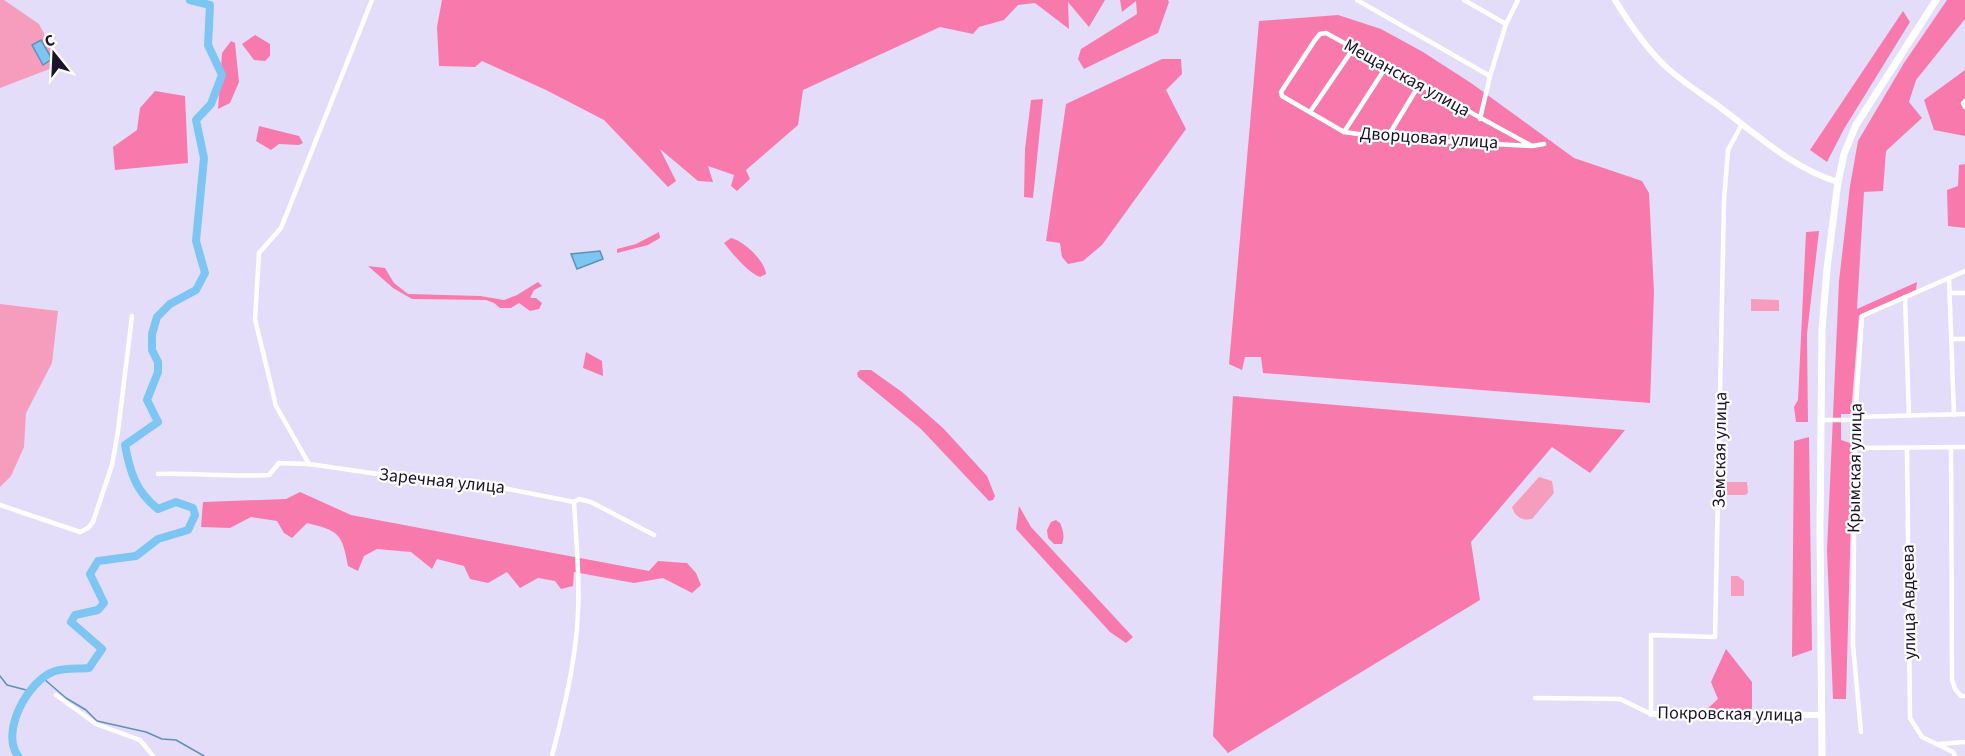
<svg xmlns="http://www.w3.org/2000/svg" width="1965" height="756" viewBox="0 0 1965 756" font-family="'Source Sans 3',sans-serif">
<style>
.green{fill:#f69dbd}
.forest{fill:#f87aac}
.water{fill:#7dc6f3;stroke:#6090b7;stroke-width:1.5}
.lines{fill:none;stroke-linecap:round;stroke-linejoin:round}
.stream{stroke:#6090b7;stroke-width:1.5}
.river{stroke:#7dc6f3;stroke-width:8}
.street{stroke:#fff;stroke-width:4.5}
.secondary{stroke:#fff;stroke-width:6}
.primary{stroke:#fff;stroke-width:7}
.labels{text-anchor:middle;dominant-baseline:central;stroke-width:4.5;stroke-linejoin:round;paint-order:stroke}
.street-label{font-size:18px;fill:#1b132b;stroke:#fff}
</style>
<rect width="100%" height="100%" fill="#e4ddf9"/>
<g class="green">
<polygon points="0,0 4,0 39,24 60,65 0,88"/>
<polygon points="1751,299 1779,300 1779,311 1751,311"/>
<polygon points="0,304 58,311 52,363 26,413 24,447 11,476 0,487"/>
<path d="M1539 477 1552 481 1554 493 1532 519C1522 521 1515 517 1512 507Z"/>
<polygon points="1727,482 1747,482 1748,493 1745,495 1727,495"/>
<polygon points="1731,576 1738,576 1744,581 1744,596 1731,596"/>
</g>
<g class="forest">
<polygon points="442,0 1105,0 1089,27 1068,2 1069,29 1035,3 1018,5 1004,20 979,27 973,34 940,27 803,90 798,125 746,170 750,179 737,191 731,186 734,175 708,166 713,182 698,181 660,149 676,181 668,187 604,120 546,90 482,61 475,67 439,66 437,27"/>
<polygon points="1120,0 1168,0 1169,2 1158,33 1084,69 1078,59 1081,49 1137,14 1136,1 1122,12"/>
<polygon points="1947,0 1965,0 1965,19 1916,80 1909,102 1922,118 1886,151 1883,191 1864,192 1857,309 1917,282 1916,290 1859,316 1851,414 1841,414 1841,440 1853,444 1846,699 1833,699 1827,550 1839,281 1850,186 1858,141 1904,63"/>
<polygon points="1903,11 1910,22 1844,129 1827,162 1810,150"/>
<polygon points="1338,15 1381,29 1423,52 1471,83 1574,158 1642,181 1649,193 1654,292 1650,403 1263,373 1261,357 1245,357 1242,370 1229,364 1259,21"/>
<polygon points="255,35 270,44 270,56 265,61 254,60 242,44"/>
<polygon points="231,41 235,43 239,82 230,103 218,109 222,53"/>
<polygon points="1162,59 1181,59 1182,74 1166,90 1186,129 1102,245 1083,261 1068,264 1062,257 1060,243 1046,241 1066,104"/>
<polygon points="1965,70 1965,136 1934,130 1924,100"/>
<polygon points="155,91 185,96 188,163 115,170 113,147 137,130 140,108"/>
<polygon points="1043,99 1033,198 1024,197 1025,149 1031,100"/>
<polygon points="259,126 299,136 303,143 299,145 279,144 271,150 256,141"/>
<polygon points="1965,164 1965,228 1948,226 1947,190 1958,186 1959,165"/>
<polygon points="1819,231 1807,334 1808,422 1796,422 1794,407 1798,400 1806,232"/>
<polygon points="659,232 660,238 648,245 617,253 617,249 636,244"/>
<path d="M731 238C744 241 765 261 766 274L760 277C748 273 732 253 724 243Z"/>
<polygon points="368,266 385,268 394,283 408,294 480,296 504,300 517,295 538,282 542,286 534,290 530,298 536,298 542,303 539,309 530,311 519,303 511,308 500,308 494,303 486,300 412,299 393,288"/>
<polygon points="586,352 602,361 603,376 583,368"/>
<polygon points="860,370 871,370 902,392 943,428 987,476 995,496 993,500 989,501 921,429 858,377 857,373"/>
<polygon points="1233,396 1625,430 1590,473 1552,447 1471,542 1480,600 1228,753 1213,736"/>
<polygon points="1809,437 1812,650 1792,657 1794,441"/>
<path d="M300 492 351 515 649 571 658 561 687 563 696 573 701 585 692 593 663 578 634 583 574 572 573 586 561 589 555 581 538 578 520 588 507 572 488 583 470 579 464 566 437 559 432 569 411 552 377 549 364 556 358 571 348 566C342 533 339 531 307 523L292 538 284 533 277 521 251 517 230 528 201 527 203 502 286 499Z"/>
<polygon points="1019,506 1031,527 1133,637 1126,643 1110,632 1016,529"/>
<path d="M1056 520 1060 523C1063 530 1065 536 1062 544H1054L1048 538 1047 530 1051 522Z"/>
<polygon points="1726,649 1752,682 1752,710 1706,710 1718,699 1711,682"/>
</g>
<g class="water">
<polygon points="41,40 52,59 43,65 32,45"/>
<polygon points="600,251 603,259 577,269 571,254"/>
</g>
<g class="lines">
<g class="stream">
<polyline points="0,676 7,685 30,691"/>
<polyline points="44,679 66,698 86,710 97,721 146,732 162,739 176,740 204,756"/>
</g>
<path class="river" d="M18 756C0 732 28 680 55 671 65 668 79 669 89 668L102 649 71 622 75 615 98 610 104 603 90 574 98 561 136 556 158 539 188 530 195 515 193 508 176 502 158 509C136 492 130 472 125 445L158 422 147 400 158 372V362L152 350V334L157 317 170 304 196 290 205 273 196 241 204 158 196 120 211 104 222 75 208 45 210 5 190 0"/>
<g class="street">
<polyline points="1357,0 1490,76 1506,24 1518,0"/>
<polyline points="1464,0 1506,24"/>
<polyline points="1965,101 1963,103 1965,107"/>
<polyline points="1310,112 1353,49"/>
<polyline points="1480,119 1490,76"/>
<polyline points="1344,132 1386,67"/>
<polyline points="1387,138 1419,85"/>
<polyline points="1532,146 1326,33 1320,34 1315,40 1281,92 1282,96 1344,132 1387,138 1532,146 1544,144"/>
<polyline points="1949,279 1954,415"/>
<polyline points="1950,293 1965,293"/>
<polyline points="1905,297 1909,415"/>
<polyline points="1951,339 1965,339"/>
<polyline points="1855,417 1965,414"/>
<polyline points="1821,420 1855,420"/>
<polyline points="1951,447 1952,679 1955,689 1961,696 1965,696"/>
<polyline points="1855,448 1965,447"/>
<polyline points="1907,448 1910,718 1922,737 1953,752 1955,756"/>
<polyline points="309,464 276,406 255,319 259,253 281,228 372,0"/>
<path d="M158 474C195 473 232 477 269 475L279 463 309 464 447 484 498 487 574 502C576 538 580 576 578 612 576 661 564 709 552 756"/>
<polyline points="574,502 579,499 591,502 654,535"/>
<polyline points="0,505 80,532 88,528 93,522 112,465 118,431 132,316"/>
<polyline points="56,695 96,724 140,740 153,756"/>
<polyline points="1535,698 1620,699 1651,714 1651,635 1715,637 1724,201 1728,150 1742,124"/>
<polyline points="1861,732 1853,645 1855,420 1862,316 1965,271"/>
<polyline points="1940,744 1965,742"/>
</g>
<g class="secondary">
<path d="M1615 0C1629 23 1643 44 1662 63 1680 81 1701 93 1721 108 1757 135 1794 169 1838 182"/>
<polyline points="1651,714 1821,715"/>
</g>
<polyline class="primary" points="1822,756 1820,529 1822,329 1827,269 1838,182 1844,154 1856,125 1936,0"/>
</g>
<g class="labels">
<g class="street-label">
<text transform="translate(1407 78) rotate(29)">Мещанская улица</text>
<text transform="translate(1429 138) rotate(4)">Дворцовая улица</text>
<text transform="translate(1720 450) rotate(-89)">Земская улица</text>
<text transform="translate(1855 468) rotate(-89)">Крымская улица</text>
<text transform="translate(442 481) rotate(6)">Заречная улица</text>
<text transform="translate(1909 602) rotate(-91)">улица Авдеева</text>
<text transform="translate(1730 714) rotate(1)">Покровская улица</text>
</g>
</g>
<g transform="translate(54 54) rotate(342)" stroke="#ffffff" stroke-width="4.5" paint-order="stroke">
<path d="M0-4.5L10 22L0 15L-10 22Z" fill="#1b132b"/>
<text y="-9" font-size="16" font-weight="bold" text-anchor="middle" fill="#1b132b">С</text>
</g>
</svg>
